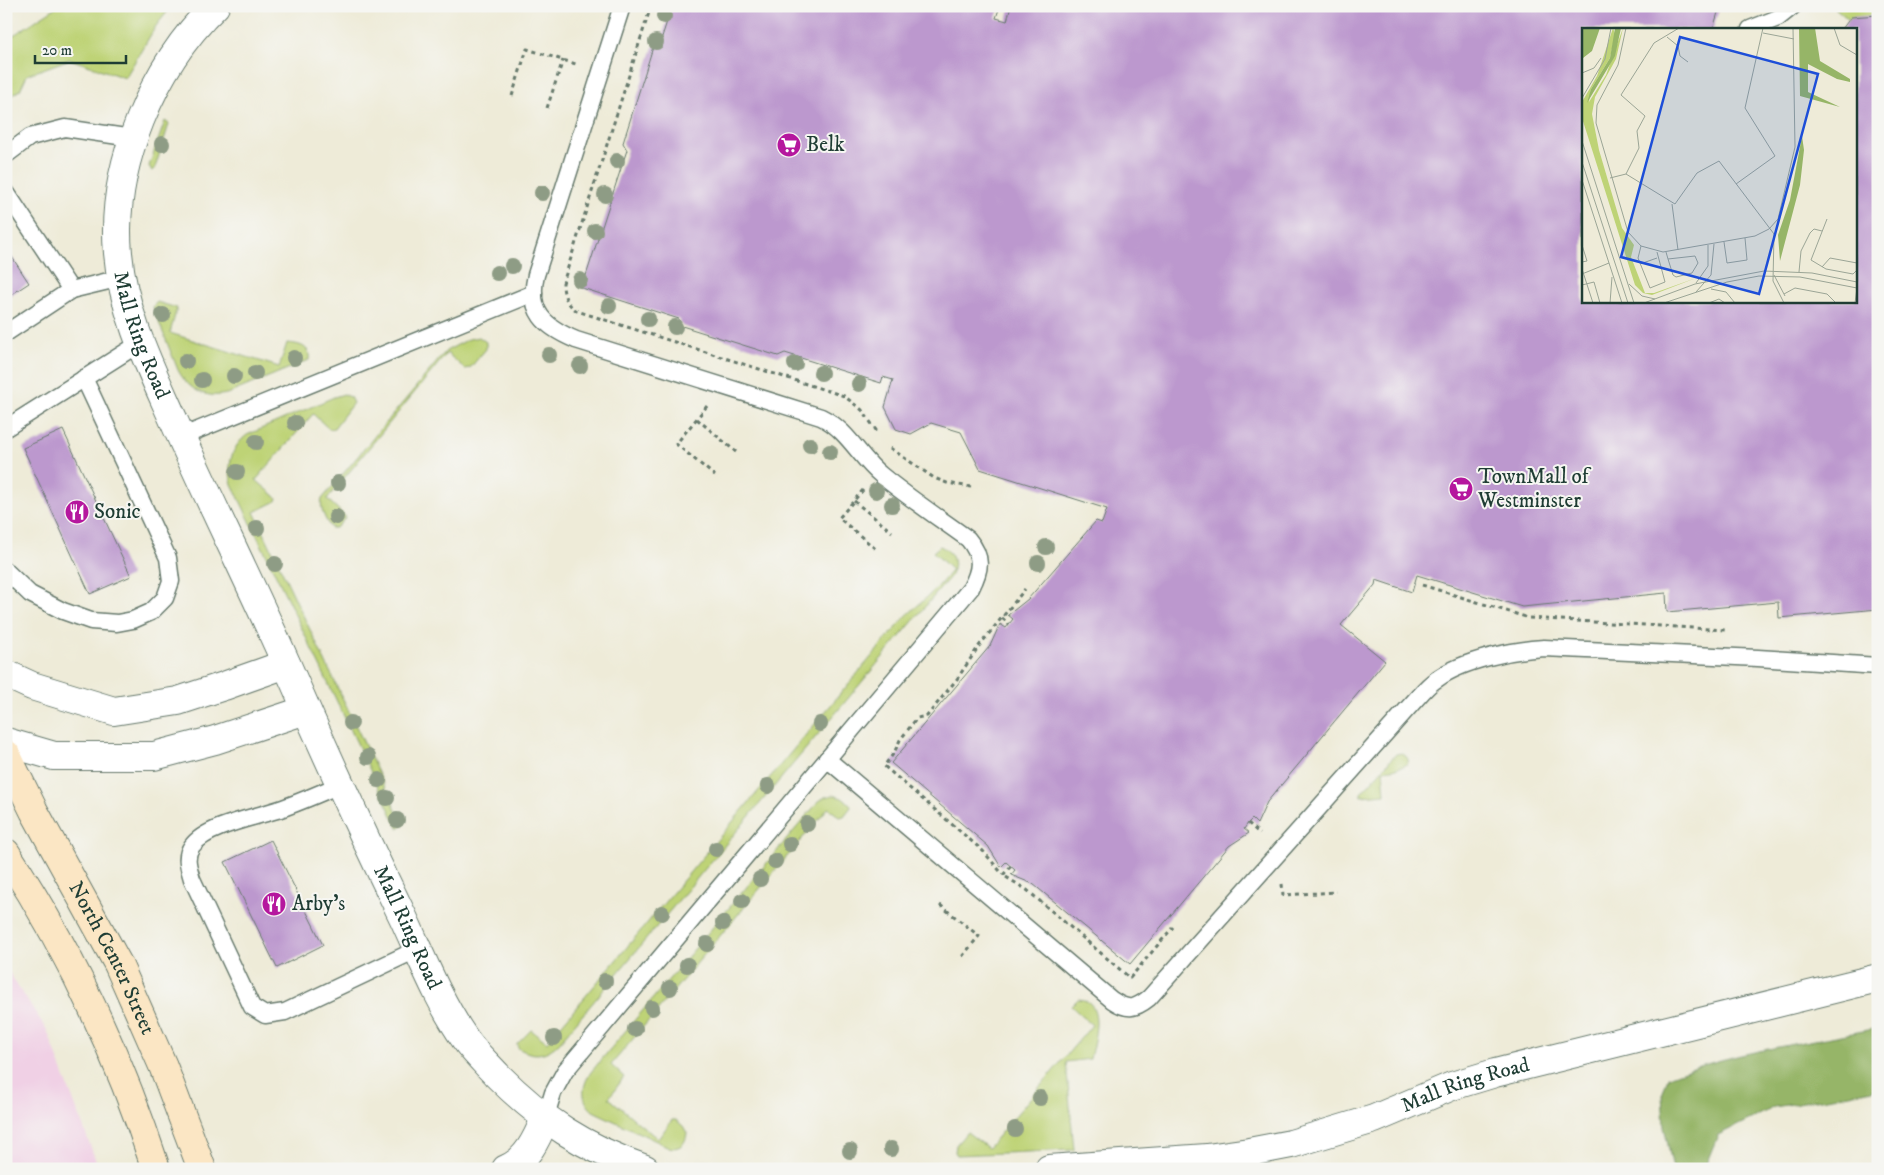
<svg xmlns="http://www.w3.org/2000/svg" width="1884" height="1175" viewBox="0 0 1884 1175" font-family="'IM FELL DW Pica',serif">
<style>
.built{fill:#f0d0e5}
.green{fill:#bed376;stroke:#6e8855}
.forest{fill:#96b567;stroke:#5a794e}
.building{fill:#bc98ce}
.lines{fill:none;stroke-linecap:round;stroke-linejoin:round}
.lane-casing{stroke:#677a6d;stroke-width:19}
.street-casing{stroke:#677a6d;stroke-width:30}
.secondary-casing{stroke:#677a6d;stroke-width:30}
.path{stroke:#677a6d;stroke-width:3;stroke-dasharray:4 4;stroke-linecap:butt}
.lane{stroke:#fff;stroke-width:16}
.street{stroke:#fff;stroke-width:28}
.secondary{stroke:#fbe6c4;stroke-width:28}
.tree{fill:#8e9c85}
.labels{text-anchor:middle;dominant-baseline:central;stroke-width:4;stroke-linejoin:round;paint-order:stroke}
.poi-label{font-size:21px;fill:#1f3d34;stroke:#f6f6f2;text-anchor:start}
.street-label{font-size:21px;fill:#1f3d34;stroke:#f6f6f2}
.inset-road{fill:none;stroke:#9ba596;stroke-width:1}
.view{fill:#1d4ed8;fill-opacity:0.15;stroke:#1d4ed8;stroke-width:2.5}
.inset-edge{fill:none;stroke:#1f3d34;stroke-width:2.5}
</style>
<rect width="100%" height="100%" fill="#f6f6f2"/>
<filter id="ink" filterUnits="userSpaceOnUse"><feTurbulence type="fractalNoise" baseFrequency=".02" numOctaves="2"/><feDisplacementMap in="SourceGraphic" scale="10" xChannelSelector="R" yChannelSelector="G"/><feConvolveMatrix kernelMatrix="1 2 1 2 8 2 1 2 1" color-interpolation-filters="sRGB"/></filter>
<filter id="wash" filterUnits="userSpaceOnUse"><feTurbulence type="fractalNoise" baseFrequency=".0096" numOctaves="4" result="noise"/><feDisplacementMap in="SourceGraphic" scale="20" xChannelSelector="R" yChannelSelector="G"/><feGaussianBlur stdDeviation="1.12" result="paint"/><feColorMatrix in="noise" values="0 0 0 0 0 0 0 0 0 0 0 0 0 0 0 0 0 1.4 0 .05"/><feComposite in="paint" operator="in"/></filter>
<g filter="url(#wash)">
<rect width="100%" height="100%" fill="#eeebd8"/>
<polygon class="built" points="6,968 47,1030 99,1169 6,1169"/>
<g class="green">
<polygon points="58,6 172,6 156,26 125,78 70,59 27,75 20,90 6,99 6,40"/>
<polygon points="1833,6 1878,6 1878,15 1849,20"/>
<polygon points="165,121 169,124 155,168 152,171 149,166"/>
<path d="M157 302 177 308 170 333 279 367 287 343C299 344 311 346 309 360L230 393C207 400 189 391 178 370L154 310 153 306Z"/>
<path d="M479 337 486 342V349L470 368 465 369 447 353 327 499 346 517 336 528H331C326 521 319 508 322 499L446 351 469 339Z"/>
<path d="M344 394 350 397 353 403 334 428 329 429 313 414 256 480 275 496 277 499 275 502 254 512 403 825 398 828 232 484C227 465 231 447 247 435L334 397Z"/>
<path d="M940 546C954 552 957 564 950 577L559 1043C546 1056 533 1057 518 1048L517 1044 531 1030 547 1042 905 617 937 588 952 570 933 552Z"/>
<path d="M1402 753C1421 767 1392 769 1383 770L1385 794 1361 796V793L1396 754Z"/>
<path d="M833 795 842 798 850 804 851 807 844 816 840 817 828 808 611 1065 624 1077 609 1098 658 1139 672 1120H676L683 1126 687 1133C686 1144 679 1150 669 1147L593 1111C580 1100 582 1085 591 1072L819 801 825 797Z"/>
<path d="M1078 999C1107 1000 1093 1043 1090 1059L1066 1062 1074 1150 957 1155 955 1152 956 1145 967 1132 988 1148 1092 1025 1071 1006Z"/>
</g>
<path class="forest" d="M1878 1028V1089L1775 1107 1718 1135 1704 1169H1673L1664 1126 1662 1095 1668 1077C1732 1052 1810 1042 1878 1028Z"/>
<g id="blocks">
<g class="building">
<polygon points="672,6 1000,6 996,18 1007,21 1011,6 1720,6 1713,29 1583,29 1583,301 1855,301 1855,29 1842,29 1851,17 1878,15 1878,609 1779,618 1778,602 1667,612 1666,593 1522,607 1417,575 1412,592 1376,580 1375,585 1341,625 1385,661 1267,802 1257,824 1252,819 1248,823 1244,829 1249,833 1229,846 1130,964 1033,884 1011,875 1015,870 1006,862 1001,867 988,846 891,763 990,646 1000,624 1006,628 1013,619 1008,615 1028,599 1096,521 1102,523 1107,509 980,469 961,432 931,423 911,434 896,429 885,407 893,380 883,377 881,383 785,353 778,356 682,326 679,319 582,288 627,150 623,143 653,47 660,43"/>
<polygon points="6,248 29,283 6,298"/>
<polygon points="63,430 131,576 90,594 23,448"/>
<polygon points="271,840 323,945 277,968 225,862"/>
</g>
</g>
</g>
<g filter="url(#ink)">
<use href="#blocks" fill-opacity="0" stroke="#677a6d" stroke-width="1"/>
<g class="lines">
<defs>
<g id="lane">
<polyline points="1750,29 1778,18 1793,6"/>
<polyline points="6,155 30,137 65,128 132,138"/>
<polyline points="6,192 71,290"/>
<polyline points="6,333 71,290 121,278"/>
<polyline points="6,428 140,343"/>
<polyline points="181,437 534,293"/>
<polyline points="6,571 30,594 63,611 91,621 117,623 133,620 151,612 165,598 171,581 168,558 84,378"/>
<path d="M827 759 1112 1000C1127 1010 1134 1010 1149 998L1417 698C1423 691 1429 684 1437 679 1463 660 1513 650 1544 648L1758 658 1878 666"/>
<path d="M339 785C321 793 302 801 283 808 258 817 207 825 192 846 184 857 189 868 192 879L252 1007 265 1015 285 1012 418 949"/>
<path d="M545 1119 553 1093 565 1071 971 588C981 569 983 557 968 539 939 518 909 498 881 475 859 457 848 430 821 417L576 340C545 327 527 312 536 275L622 6"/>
</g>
<g id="street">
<path id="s1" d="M215 6C153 66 110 167 118 253 123 313 150 367 174 421 210 502 250 582 286 663 323 748 362 833 403 917 422 958 439 1002 465 1039 474 1052 486 1063 497 1075 543 1121 583 1147 645 1169"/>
<polyline points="6,674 32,686 114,711 178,701 224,686 286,664"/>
<polyline points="6,742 54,756 154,756 215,740 306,710"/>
<path d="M506 1169C527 1161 537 1138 545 1119"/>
<path id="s2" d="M1049 1169 1207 1158 1249 1152 1291 1144 1374 1119 1452 1086 1495 1073 1878 978"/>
</g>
<g id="secondary">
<path id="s3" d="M6 754 34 811 118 964 163 1066 202 1169"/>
<path d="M6 853C70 951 120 1058 156 1169"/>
</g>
</defs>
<use href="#lane" class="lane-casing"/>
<use href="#street" class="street-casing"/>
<use href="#secondary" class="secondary-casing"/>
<g class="path">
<path d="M651 6 563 283C563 296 567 304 577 311L844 396 862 410 878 433"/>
<polyline points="512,96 527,49 579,65"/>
<polyline points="547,108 563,60"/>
<polyline points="707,406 676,444 715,476"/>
<polyline points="697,419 736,452"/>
<polyline points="890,448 934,478 947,483 971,487"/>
<polyline points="863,490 839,518 877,550"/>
<polyline points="854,501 892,532"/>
<polyline points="1422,585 1529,618 1725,630"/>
<polyline points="1002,618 1009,624"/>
<polyline points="1248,823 1260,834"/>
<polyline points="1000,871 983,851 884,766 894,753 900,740 917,718 927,716 957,679 979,646 1025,589"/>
<polyline points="1003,875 1011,866"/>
<polyline points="1006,877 1027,890 1130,978 1173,927"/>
<polyline points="1282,884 1283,895 1336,892"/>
<polyline points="940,905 979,936 960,959"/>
</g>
<use href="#lane" class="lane"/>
<use href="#street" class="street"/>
<use href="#secondary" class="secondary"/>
</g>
<g class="tree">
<circle cx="664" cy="16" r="8"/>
<circle cx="656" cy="42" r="8"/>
<circle cx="162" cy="144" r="8"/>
<circle cx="617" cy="161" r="8"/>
<circle cx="542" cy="193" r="8"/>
<circle cx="605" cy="195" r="8"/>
<circle cx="595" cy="231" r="8"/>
<circle cx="512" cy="266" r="8"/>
<circle cx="497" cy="273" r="8"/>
<circle cx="580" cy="280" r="8"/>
<circle cx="609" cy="306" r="8"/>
<circle cx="163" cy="315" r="8"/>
<circle cx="648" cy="319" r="8"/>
<circle cx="675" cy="327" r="8"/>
<circle cx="549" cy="355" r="8"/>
<circle cx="294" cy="358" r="8"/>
<circle cx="186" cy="361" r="8"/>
<circle cx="795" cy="364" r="8"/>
<circle cx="580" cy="366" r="8"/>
<circle cx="255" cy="373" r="8"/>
<circle cx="821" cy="373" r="8"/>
<circle cx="234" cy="376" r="8"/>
<circle cx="202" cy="380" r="8"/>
<circle cx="859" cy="384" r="8"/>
<circle cx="295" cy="423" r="8"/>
<circle cx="256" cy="442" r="8"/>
<circle cx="810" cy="445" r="8"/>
<circle cx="830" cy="452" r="8"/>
<circle cx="237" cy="472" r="8"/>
<circle cx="338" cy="483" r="8"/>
<circle cx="876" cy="491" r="8"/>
<circle cx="892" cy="505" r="8"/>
<circle cx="336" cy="517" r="8"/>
<circle cx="257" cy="528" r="8"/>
<circle cx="1046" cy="547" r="8"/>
<circle cx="1038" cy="563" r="8"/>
<circle cx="275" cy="564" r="8"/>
<circle cx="351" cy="723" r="8"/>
<circle cx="820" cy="724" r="8"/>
<circle cx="368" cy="757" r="8"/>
<circle cx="379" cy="780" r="8"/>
<circle cx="768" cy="786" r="8"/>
<circle cx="387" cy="798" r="8"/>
<circle cx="397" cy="820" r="8"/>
<circle cx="807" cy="824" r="8"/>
<circle cx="790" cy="844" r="8"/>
<circle cx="716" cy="849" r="8"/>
<circle cx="775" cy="861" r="8"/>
<circle cx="760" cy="879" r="8"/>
<circle cx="742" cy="901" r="8"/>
<circle cx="662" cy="913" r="8"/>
<circle cx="723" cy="923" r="8"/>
<circle cx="707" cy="944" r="8"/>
<circle cx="687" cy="965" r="8"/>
<circle cx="605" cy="981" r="8"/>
<circle cx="670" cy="988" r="8"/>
<circle cx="652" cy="1008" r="8"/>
<circle cx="635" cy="1029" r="8"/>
<circle cx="554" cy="1038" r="8"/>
<circle cx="1040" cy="1098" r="8"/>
<circle cx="1015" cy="1129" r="8"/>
<circle cx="891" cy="1149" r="8"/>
<circle cx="850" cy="1151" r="8"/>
</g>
</g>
<defs>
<symbol id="supermarket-disc" viewBox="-11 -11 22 22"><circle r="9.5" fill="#b5179e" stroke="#f6f6f2"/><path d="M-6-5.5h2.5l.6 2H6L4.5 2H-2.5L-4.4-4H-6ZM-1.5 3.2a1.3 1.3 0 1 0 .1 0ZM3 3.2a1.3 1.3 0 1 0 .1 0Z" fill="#fff"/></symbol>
<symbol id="restaurant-disc" viewBox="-11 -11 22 22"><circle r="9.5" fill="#b5179e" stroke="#f6f6f2"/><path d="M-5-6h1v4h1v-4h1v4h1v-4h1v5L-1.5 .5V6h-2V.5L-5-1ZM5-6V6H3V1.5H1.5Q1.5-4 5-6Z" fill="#fff"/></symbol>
</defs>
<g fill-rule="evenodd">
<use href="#supermarket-disc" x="775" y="131" width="28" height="28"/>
<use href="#supermarket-disc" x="1447" y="475" width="28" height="28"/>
<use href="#restaurant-disc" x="63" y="498" width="28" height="28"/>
<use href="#restaurant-disc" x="260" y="890" width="28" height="28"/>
</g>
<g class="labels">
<g class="poi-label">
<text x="806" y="145">Belk</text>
<text x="1478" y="477">TownMall of<tspan x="1478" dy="24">Westminster</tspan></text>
<text x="94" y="512">Sonic</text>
<text x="292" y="904">Arby's</text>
</g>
<g class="street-label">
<text stroke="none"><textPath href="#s1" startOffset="359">Mall Ring Road</textPath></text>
<text stroke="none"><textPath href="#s1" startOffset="1009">Mall Ring Road</textPath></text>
<text stroke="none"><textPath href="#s3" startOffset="230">North Center Street</textPath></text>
<text stroke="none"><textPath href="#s2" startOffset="428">Mall Ring Road</textPath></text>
</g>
</g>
<g transform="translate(1582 28)">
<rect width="275" height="275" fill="#eeebd8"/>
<path d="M31 0 33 6 28 30 9 61 7 74 24 47 41 0 34 31 13 69 10 86 17 122 40 200 52 217 49 229 63 265H72L114 250 70 267 61 265 53 257 0 90V74L15 48Z" fill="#bed376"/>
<path d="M0 0H18L10 23 1 30ZM33 0H39L33 28 5 75 9 61 28 30ZM217 0H233L238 33 268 51V54L255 51 226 36V64L258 79 218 68ZM220 108 222 122 218 157 198 233 196 207 208 172Z" fill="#96b567"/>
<path class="inset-road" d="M44 0 36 37 15 77 14 95 46 204 59 218 81 224 173 208 187 201 196 191 213 119 211 0M97 0 72 15 39 67 63 88 55 103 57 120 44 146 93 176 115 145 137 133 192 206 191 253 202 275M252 0 258 17 275 27M181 5 212 11M85 9 96 18 98 28 106 34M0 45 12 40 19 30M0 70 23 31 29 0M0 113 52 275M0 134 46 275M28 150 44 146M0 152 40 275M154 156 193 128 163 80 181 0M90 176 96 222M245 191 229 232 244 241 271 246 275 242M142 214 145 235 165 232 163 210M0 217 5 233 0 234M59 218 56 230 68 260 83 254 75 224M84 224 86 231 91 247 94 249 110 245 116 235 113 228 86 231M58 236 75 230M240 239 248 230 275 235M0 241 11 275M217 244 219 223 228 205 232 201 240 203M0 246 27 235M192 247 203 268M114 255 126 238V217M47 256 60 268 73 271M0 257 12 254 18 275M129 261 144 264 153 275M114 264 129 247 132 216M202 266 213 260 245 266 254 275M28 275 30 249M62 275 113 256 182 243 230 245 275 254M82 275 145 254 177 248 218 249 275 260M127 275 137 271 143 275M273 275 275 260"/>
<path class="view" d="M98 9 236 46 177 266 39 229Z"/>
<rect width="275" height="275" class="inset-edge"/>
</g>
<rect width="1884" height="1175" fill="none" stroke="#f6f6f2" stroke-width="25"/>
<path d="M35 55v8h91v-8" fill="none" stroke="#1f3d34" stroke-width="2.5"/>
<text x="42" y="55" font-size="15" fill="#1f3d34" stroke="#f6f6f2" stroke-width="4" paint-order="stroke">20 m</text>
</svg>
